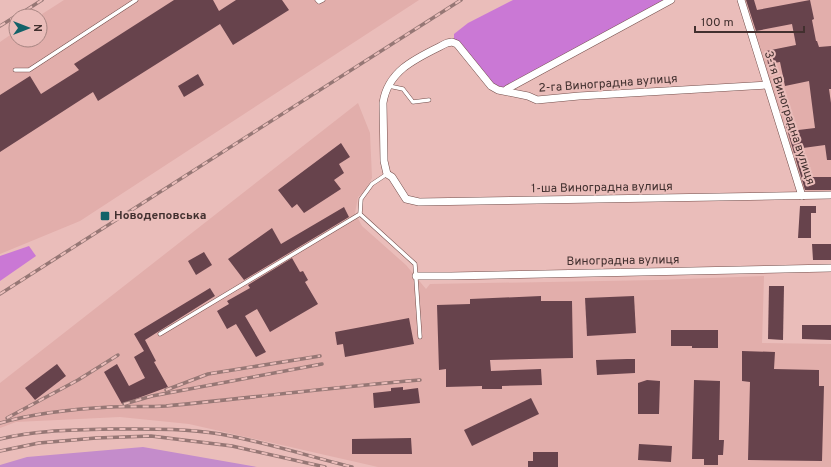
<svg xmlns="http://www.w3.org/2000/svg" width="831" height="467" viewBox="0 0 831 467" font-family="Overpass,sans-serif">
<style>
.built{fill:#e2aeab}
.green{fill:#c48ccb}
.forest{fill:#ca78d5}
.building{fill:#67434c}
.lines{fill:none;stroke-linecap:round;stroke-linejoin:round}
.service-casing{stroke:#734e4b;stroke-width:4.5}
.minor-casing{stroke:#734e4b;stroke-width:8}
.service{stroke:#fff;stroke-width:3.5}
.minor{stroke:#fff;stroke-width:7}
.rail-casing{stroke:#967775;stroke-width:3.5}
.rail{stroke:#eabdba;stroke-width:2;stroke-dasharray:6;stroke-linecap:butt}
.poi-dot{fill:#136269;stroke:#eabdba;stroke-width:1.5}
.labels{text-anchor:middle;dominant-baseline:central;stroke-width:4;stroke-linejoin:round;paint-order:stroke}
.street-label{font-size:12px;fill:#42302f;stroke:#eabdba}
.poi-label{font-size:12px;font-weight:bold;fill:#42302f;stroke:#eabdba;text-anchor:start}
</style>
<rect width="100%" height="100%" fill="#eabdba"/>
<g class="built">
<polygon points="64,0 419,0 80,221 0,254 0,42 16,31 16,40 40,40 39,16"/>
<polygon points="742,0 831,0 831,191 808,191 803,189"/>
<polygon points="358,103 370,133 372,178 365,191 358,197 355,213 362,226 406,265 426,289 430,284 657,280 764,276 762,343 831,344 831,467 378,467 189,424 120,417 16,422 0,428 0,383"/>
</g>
<polygon class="green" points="143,447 257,467 0,467 0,465 27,457"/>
<g class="forest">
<polygon points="513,0 671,0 507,89 489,87 454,40 454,34 468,23"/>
<polygon points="29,246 36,256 0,281 0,256"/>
</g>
<g class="building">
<polygon points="174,0 213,0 219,11 236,0 282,0 289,10 233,45 220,24 98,101 93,92 0,152 0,95 30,76 41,94 79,70 74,64"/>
<polygon points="746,0 754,0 757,10 810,0 814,19 812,20 816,41 817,41 819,47 831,46 831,89 829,89 831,103 831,160 827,160 825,145 803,148 813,177 831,177 831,190 805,190 786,126 788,126 790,131 815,128 809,81 785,86 780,62 768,64 766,51 796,45 792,24 756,31"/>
<polygon points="198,74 204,85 184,97 178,86"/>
<polygon points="341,143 350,157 339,164 344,173 334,180 341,189 304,213 297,204 292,208 278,190"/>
<polygon points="800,206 816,206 816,213 811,213 811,238 798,238"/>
<polygon points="344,207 349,217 244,280 228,259 272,228 281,244"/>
<polygon points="812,244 831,244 831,260 813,260"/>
<polygon points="204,252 212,265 196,275 188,261"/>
<polygon points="292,258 300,272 303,271 308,280 305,282 318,304 270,332 257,309 245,316 266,352 256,357 236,324 227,329 217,311 229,304 227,301 250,288 248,285"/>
<polygon points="769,286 784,286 783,340 768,339"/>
<polygon points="210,288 215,296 145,340 156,361 154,362 168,387 122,404 104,372 117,364 129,386 145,378 134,357 144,351 134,334"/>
<polygon points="541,296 541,301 572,301 573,358 490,360 491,371 541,369 542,385 502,386 502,389 482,389 482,386 446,387 446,369 439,370 437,305 470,304 470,299"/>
<polygon points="634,296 636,333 587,336 585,298"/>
<polygon points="409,318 414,344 345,357 343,344 337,345 335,332"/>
<polygon points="802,325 831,325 831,340 802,339"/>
<polygon points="671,330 718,330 718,348 692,348 692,346 671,346"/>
<polygon points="742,351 775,352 774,369 819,370 819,386 824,386 822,461 748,460 750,382 742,381"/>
<polygon points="627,359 635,359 635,373 597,375 596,360"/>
<polygon points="57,364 66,376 35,400 25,388"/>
<polygon points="647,380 660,381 659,414 638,414 638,383"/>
<polygon points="694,380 720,381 719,440 724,440 723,455 718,455 718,465 704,465 704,459 692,459"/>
<polygon points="403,387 403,390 418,388 420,403 374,408 373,393 391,391 391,388"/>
<polygon points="531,398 539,414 472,446 464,430"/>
<polygon points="411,438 412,454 352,454 352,439"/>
<polygon points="639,444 672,446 671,462 638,460"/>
<polygon points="533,452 558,452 558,467 528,467 528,461 533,461"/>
</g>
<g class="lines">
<defs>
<g id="service">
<polyline points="317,0 319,2 323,0"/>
<polyline points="15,70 29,70 136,0"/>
<polyline points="389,86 403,89 413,102 429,100"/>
<polyline points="387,174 372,184 361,199 360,214 415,264 420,337"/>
<polyline points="160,334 360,214"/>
</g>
<g id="minor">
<polyline points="741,0 802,196"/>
<path d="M767 85 579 96 537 100 528 96 498 90 491 86 457 44 452 42 447 43C419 57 388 69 383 103L384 161 387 174 392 177 406 199 419 202 831 195"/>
<polyline points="507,89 671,0"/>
<polyline points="416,276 451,276 831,268"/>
</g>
</defs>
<use href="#service" class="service-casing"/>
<use href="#minor" class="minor-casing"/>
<use href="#service" class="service"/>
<use href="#minor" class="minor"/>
<defs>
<g id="rail">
<polyline points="17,16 42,0"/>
<polyline points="0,26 16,16"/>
<polyline points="0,294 461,0"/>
<polyline points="166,390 208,374 320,356"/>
<polyline points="124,404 152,396 322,364"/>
<polyline points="7,418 78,380 118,355"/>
<path d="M0 423C35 413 74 409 111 407 129 406 148 407 166 406 250 398 335 387 420 380"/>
<path d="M0 439C36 430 74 430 111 429 148 429 184 428 220 434 265 442 308 456 352 467"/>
<polyline points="0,451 39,443 96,438 151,436 232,446 325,467"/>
</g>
</defs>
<use href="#rail" class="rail-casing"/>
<use href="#rail" class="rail"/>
</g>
<rect class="poi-dot" x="100" y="211" width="10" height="10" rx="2"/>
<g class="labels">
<g class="street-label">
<text transform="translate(608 84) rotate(-4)">2-га Виноградна вулиця</text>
<text transform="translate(789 118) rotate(72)">3-тя Виноградна вулиця</text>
<text transform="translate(602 188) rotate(-1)">1-ша Виноградна вулиця</text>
<text transform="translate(623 261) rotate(-1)">Виноградна вулиця</text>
</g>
<g class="poi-label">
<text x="114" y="216">Новодеповська</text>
</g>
</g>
<g transform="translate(28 28) rotate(90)"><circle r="19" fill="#eabdba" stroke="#a78582"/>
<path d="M0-3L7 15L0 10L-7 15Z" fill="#136269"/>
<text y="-6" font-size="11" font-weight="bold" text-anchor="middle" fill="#42302f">N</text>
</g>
<path d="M695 26v6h109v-6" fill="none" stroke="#42302f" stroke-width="2"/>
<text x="701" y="26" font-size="12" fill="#42302f" stroke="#eabdba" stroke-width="3" paint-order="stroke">100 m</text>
</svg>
